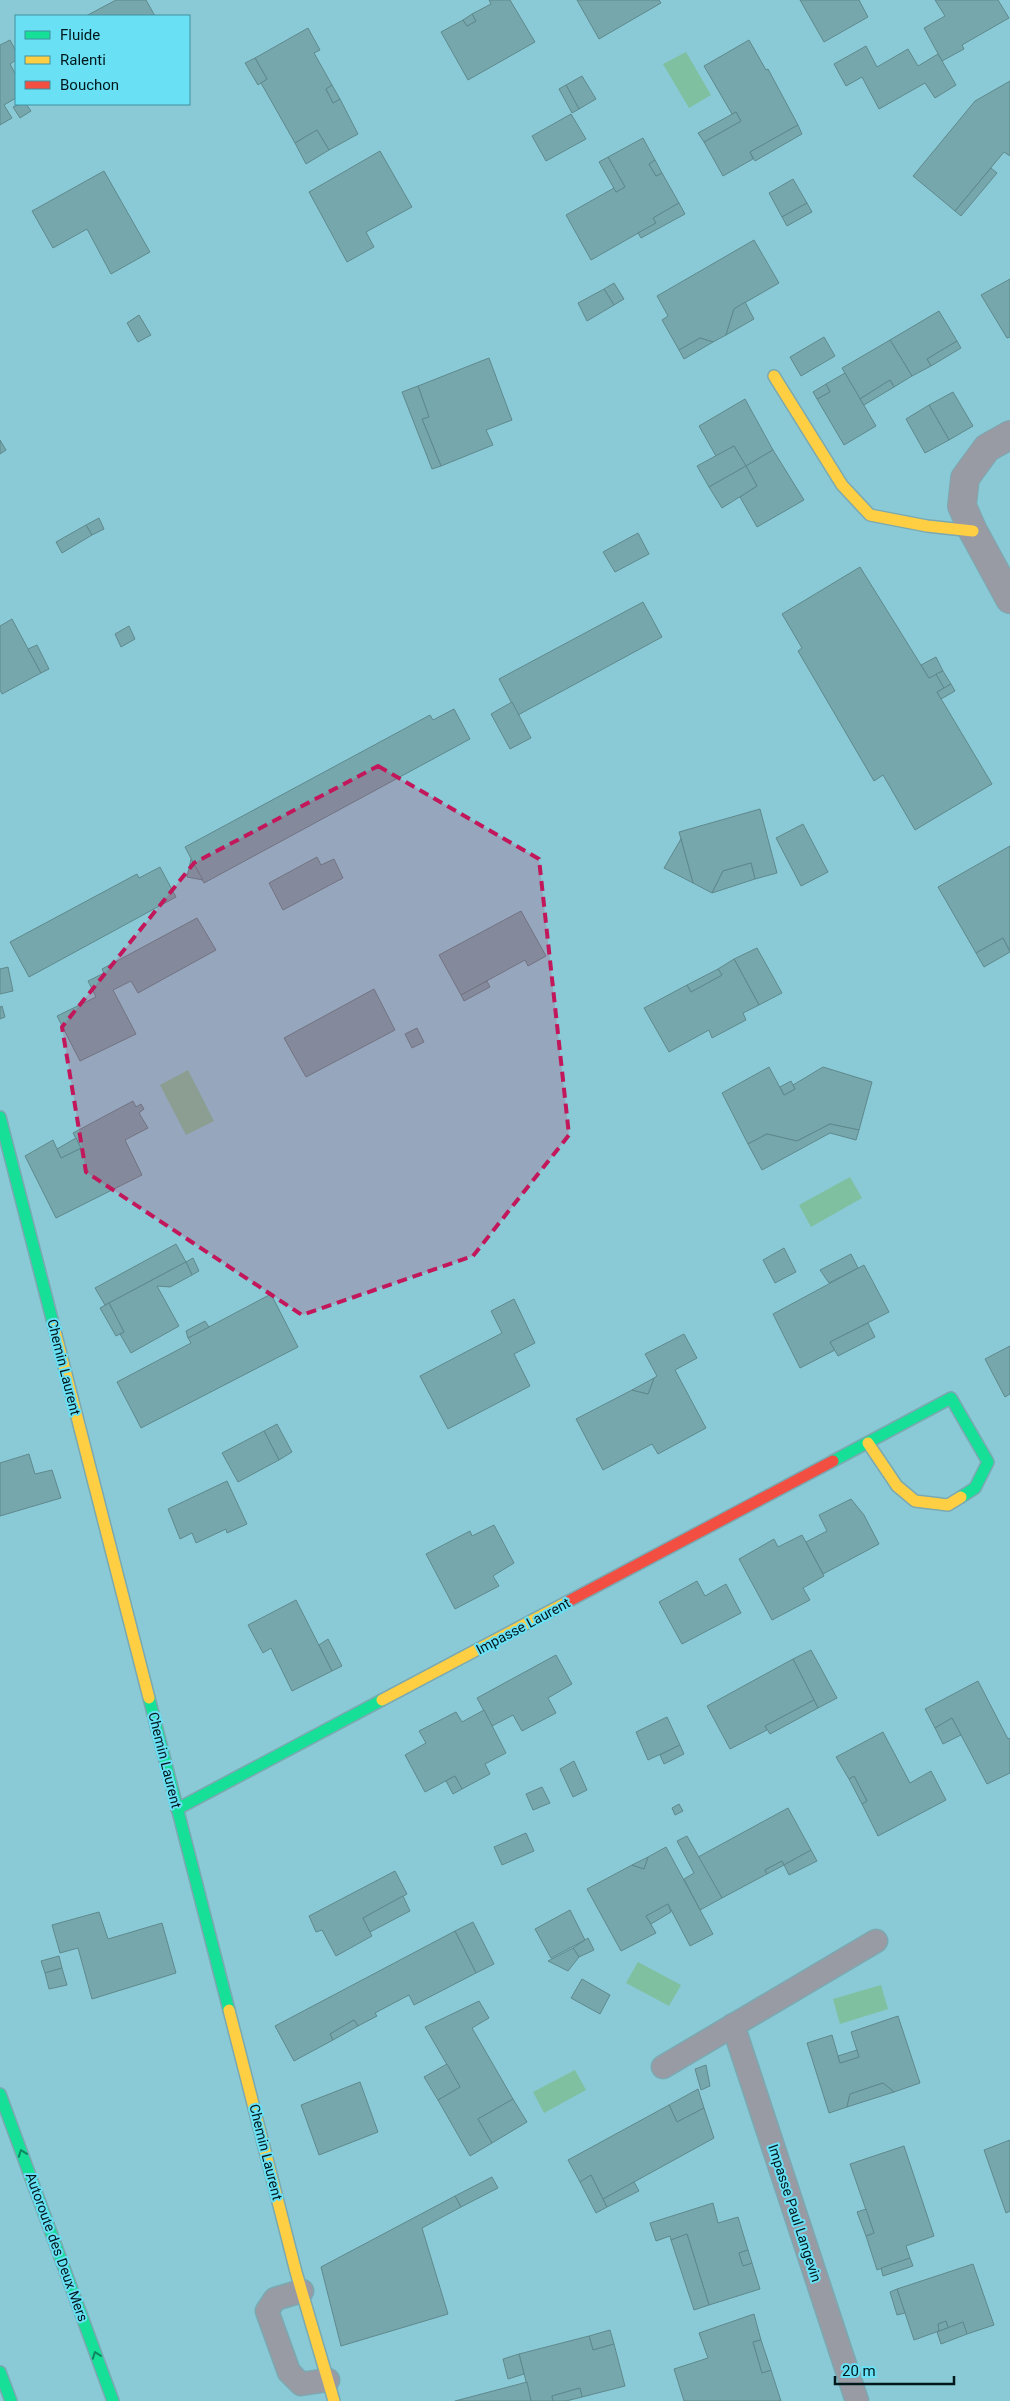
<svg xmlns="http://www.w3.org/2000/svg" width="1010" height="2401" viewBox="0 0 1010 2401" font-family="Roboto,sans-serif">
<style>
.water{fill:#7ec09f}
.building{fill:#75a7ac;stroke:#5f898d}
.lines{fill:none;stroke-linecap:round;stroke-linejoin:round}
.lane-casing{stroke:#7aa9b2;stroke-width:25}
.street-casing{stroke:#7aa9b2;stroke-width:30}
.fast-casing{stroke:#7aa9b2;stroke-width:14}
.slow-casing{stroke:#7aa9b2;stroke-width:14}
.jam-casing{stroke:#7aa9b2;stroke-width:14}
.lane{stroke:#999ba4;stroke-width:22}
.street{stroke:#999ba4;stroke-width:28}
.fast{stroke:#16e098;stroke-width:11}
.slow{stroke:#ffcf43;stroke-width:11}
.jam{stroke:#f24e42;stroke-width:11}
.oneway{stroke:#0d8661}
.marked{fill:#c2185b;fill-opacity:0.2;stroke:#c2185b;stroke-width:4;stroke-dasharray:10 6;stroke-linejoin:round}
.labels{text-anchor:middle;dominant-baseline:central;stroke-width:4;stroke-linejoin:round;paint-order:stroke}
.street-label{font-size:14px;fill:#01191d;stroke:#6ae0f5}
</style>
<rect width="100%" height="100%" fill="#8acad6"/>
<g class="water">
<polygon points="686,52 711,95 689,108 663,64"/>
<polygon points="188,1070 214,1121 186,1135 160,1085"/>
<polygon points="850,1177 862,1198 811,1227 799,1205"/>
<polygon points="638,1962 681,1985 669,2006 626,1983"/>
<polygon points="881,1985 888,2009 840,2024 833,1999"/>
<polygon points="575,2070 586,2090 544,2113 533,2092"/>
</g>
<g class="building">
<polygon points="116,0 146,0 155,16 86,16"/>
<polygon points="489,0 510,0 535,42 468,80 441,32 463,20 467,26 476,21 472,14 491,4"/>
<polygon points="577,0 659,0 661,3 599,39"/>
<polygon points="800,0 859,0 868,17 824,42"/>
<polygon points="935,0 998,0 1009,18 962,45 964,49 942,61 924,28 945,16"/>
<polygon points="472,14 476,21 467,26 463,20"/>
<polygon points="308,28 320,50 314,53 332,85 326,89 333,103 340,99 358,134 329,150 317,130 295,143 261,83 267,79 255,58"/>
<polygon points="10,40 16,51 16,60 10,64 16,75 16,98 4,105 12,118 0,125 0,45"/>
<polygon points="749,40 766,70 768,69 798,125 750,152 753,159 723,176 704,142 741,121 736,112 732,114 704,66"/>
<polygon points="866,46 877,67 908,49 918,66 938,54 956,85 935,98 925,83 879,109 862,77 846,86 834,64"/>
<polygon points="255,58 267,79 258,85 245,63"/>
<polygon points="582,76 596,99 579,109 566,85"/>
<polygon points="1010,81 1010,156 1004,152 955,211 913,176 975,101"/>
<polygon points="332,85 340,99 333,103 326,89"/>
<polygon points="566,85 579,109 572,113 559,89"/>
<polygon points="20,104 26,104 31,111 20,118 13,107"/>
<polygon points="736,112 741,121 704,142 698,133"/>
<polygon points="571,114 586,139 546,161 532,136"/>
<polygon points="798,125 802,134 755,161 750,152"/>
<polygon points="317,130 329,150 306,164 295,143"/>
<polygon points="643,138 655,160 649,164 656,176 662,173 679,203 653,218 656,223 591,260 566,215 614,188 616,192 625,187 608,157"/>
<polygon points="380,151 412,207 366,232 374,247 347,262 309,192"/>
<polygon points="608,157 625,187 616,192 599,162"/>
<polygon points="655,160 662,173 656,176 649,164"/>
<polygon points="991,168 997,173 961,216 955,211"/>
<polygon points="104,171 150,252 111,274 87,229 53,248 32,211"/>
<polygon points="793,179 807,203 782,217 769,193"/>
<polygon points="679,203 685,214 641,238 638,233 656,223 653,218"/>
<polygon points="807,203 812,212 787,226 782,217"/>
<polygon points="754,240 779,283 734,309 726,335 713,342 700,338 679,350 662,320 668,316 657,296"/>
<polygon points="1010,279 1010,337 1007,338 981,295"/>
<polygon points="614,283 624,299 614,305 604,289"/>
<polygon points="604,289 614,305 587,321 578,303"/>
<polygon points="745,302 754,319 726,335 734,309"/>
<polygon points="939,311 957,341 927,359 931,366 912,376 890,340"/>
<polygon points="139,315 151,335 138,342 127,323"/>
<polygon points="824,337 835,356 801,376 790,357"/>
<polygon points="700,338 713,342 684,359 679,350"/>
<polygon points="890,340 912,376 894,387 890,380 860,399 842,368"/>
<polygon points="957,341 961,348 931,366 927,359"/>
<polygon points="489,358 512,420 486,430 493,445 441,466 422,419 429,417 418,386"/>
<polygon points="845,373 876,426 844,445 817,399 830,392 826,384"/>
<polygon points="890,380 894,387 864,405 860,399"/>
<polygon points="826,384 830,392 817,399 813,392"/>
<polygon points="418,386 429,417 422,419 441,466 432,469 402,392"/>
<polygon points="953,392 973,426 949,440 929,405"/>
<polygon points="745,399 773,450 746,466 734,446 716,456 699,426"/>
<polygon points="929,405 949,440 925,453 906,419"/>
<polygon points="0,440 6,450 0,454"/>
<polygon points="734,446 746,466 709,487 697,466"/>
<polygon points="773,450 804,500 757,527 740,497 757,486 746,466"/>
<polygon points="746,466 757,486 722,508 709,487"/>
<polygon points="99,518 104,529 92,535 86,525"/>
<polygon points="86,525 92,535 62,553 56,542"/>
<polygon points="638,533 649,554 615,572 603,552"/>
<polygon points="860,567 929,678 936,674 944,688 937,692 992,784 915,830 883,775 874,781 798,651 802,648 782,614"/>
<polygon points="643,602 662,637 518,715 499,679"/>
<polygon points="12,619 41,673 2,694 0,690 0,626"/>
<polygon points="129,626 135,639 121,647 115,634"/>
<polygon points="37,645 49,669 41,673 28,649"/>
<polygon points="936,657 943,671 929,678 921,665"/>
<polygon points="943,671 951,684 944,688 936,674"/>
<polygon points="951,684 955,691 941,699 937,692"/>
<polygon points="512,702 531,738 510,749 491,714"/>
<polygon points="454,709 470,739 204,883 185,847 430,715 433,720"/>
<polygon points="760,809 777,873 755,879 751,863 723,871 712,893 693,883 679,832"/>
<polygon points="803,824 828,872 801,886 776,838"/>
<polygon points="681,839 693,883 664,868"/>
<polygon points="1010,846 1010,951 1003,938 976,953 938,887"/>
<polygon points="317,857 321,865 334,859 343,878 283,910 269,883"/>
<polygon points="191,859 203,880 187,877"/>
<polygon points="751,863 755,879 712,893 723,871"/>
<polygon points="160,867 176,897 29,977 10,942 137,874 139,878"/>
<polygon points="521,911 546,956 528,966 525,960 461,995 439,955"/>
<polygon points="197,918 216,950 138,993 131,981 113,990 136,1034 80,1061 57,1016 96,997 88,981 104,973 102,969"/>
<polygon points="1003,938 1010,952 984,967 976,953"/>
<polygon points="757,948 782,993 759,1005 734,959"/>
<polygon points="734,959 759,1005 743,1013 746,1020 712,1038 709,1030 669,1052 644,1008 687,985 691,992 722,975 718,969"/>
<polygon points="8,967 13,991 0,994 0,969"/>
<polygon points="718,969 722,975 691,992 687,985"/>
<polygon points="487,981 490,987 464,1001 461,995"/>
<polygon points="374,989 395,1030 306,1077 284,1038"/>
<polygon points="2,1006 5,1017 0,1019 0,1007"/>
<polygon points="417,1028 424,1042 412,1048 405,1034"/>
<polygon points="769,1067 784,1095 795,1089 793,1085 823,1067 872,1082 859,1130 830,1124 797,1141 767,1134 748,1144 722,1093"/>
<polygon points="791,1081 795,1089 784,1095 780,1087"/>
<polygon points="133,1101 136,1107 141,1104 144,1109 139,1113 148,1128 125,1140 142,1175 56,1218 25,1156 53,1140 61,1158 81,1148 73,1133"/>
<polygon points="830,1124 859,1130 856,1140 830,1133 762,1170 748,1144 767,1134 797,1141"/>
<polygon points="76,1138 81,1148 61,1158 57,1149"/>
<polygon points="176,1244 186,1262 105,1305 95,1288"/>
<polygon points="784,1248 796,1272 775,1283 763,1260"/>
<polygon points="851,1254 858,1268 829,1283 820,1270"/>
<polygon points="193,1258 199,1271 192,1275 186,1262"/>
<polygon points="186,1262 192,1275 170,1287 157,1286 179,1326 131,1353 120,1334 124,1332 109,1303"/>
<polygon points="864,1265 889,1312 830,1342 835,1350 800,1368 773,1314"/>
<polygon points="271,1294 298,1347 141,1428 117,1382 191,1343 188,1338"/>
<polygon points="514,1299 535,1343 514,1354 530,1386 448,1429 420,1376 502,1333 491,1311"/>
<polygon points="109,1303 124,1332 116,1336 100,1308"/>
<polygon points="205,1321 209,1327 188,1338 186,1331"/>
<polygon points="868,1323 875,1337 838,1356 830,1342"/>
<polygon points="684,1334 697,1358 675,1370 706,1428 658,1454 652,1444 603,1470 576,1419 632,1390 648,1394 654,1378 657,1376 645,1354"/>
<polygon points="1010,1346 1010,1394 1005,1397 985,1359"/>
<polygon points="654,1378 648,1394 632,1390"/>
<polygon points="277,1424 292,1452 279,1460 264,1431"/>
<polygon points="264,1431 279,1460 238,1482 222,1453"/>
<polygon points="29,1454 35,1474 52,1470 61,1498 0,1516 0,1463"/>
<polygon points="227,1481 247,1524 227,1533 226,1529 196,1543 192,1533 180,1539 168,1509"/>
<polygon points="851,1499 864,1515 879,1544 823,1574 806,1542 827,1531 819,1515"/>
<polygon points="494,1525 514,1563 493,1576 499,1586 455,1609 426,1554 470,1531 472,1536"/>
<polygon points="802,1535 824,1576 803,1588 810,1600 772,1620 739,1559 774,1539 778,1547"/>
<polygon points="697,1581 705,1596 726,1584 741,1613 682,1644 659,1602"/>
<polygon points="296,1600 332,1671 292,1691 271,1648 263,1653 248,1625"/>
<polygon points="328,1639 342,1666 332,1671 319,1645"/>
<polygon points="811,1650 837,1698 818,1708 793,1659"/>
<polygon points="556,1655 572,1684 548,1698 556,1713 522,1731 513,1715 492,1726 477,1698"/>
<polygon points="793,1659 814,1700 765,1726 767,1730 730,1749 707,1706"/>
<polygon points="978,1681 1008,1739 1010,1738 1010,1773 987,1784 952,1718 935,1728 925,1709"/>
<polygon points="814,1700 818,1708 770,1734 765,1726"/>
<polygon points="484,1710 506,1753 485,1764 490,1774 462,1789 455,1776 425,1792 405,1755 426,1743 419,1731 456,1712 462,1722"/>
<polygon points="667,1717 680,1745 648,1760 636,1732"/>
<polygon points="952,1718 961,1735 943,1744 935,1728"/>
<polygon points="883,1732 910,1783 931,1771 946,1800 878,1836 862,1804 867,1801 854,1776 849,1779 836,1757"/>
<polygon points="680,1745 684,1754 664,1764 660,1755"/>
<polygon points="574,1761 587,1790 573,1797 560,1769"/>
<polygon points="455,1776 462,1789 453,1794 446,1781"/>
<polygon points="854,1776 867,1801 862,1804 849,1779"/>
<polygon points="542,1787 550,1803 533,1810 526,1794"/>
<polygon points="679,1804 683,1811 675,1815 672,1808"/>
<polygon points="788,1808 811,1850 784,1865 782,1861 765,1870 767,1874 722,1898 698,1857"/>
<polygon points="526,1833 534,1851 502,1865 494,1847"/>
<polygon points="687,1836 722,1898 700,1910 684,1879 694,1873 677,1841"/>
<polygon points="666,1847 713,1934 690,1946 668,1904 646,1916 656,1933 621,1951 587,1889 632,1865 644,1869 648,1857"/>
<polygon points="811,1850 817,1861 789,1875 784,1865"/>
<polygon points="648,1857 644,1869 632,1865"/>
<polygon points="782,1861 784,1865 767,1874 765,1870"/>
<polygon points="395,1871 407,1894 363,1918 372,1936 336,1956 322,1930 316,1932 309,1916"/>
<polygon points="403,1896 410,1911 370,1932 363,1918"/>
<polygon points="668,1904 671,1912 651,1924 646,1916"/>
<polygon points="570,1910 585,1940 551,1958 535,1929"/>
<polygon points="99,1912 108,1939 162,1923 176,1973 92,1999 78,1948 60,1953 52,1925"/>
<polygon points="473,1922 494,1964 476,1973 455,1931"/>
<polygon points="455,1931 476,1973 414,2005 409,1995 375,2013 377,2016 358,2026 354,2020 330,2034 333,2040 294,2061 275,2026"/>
<polygon points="588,1938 594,1950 579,1957 573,1948"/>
<polygon points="573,1948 579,1957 568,1971 548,1961"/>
<polygon points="59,1956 62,1968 45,1973 41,1961"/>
<polygon points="62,1968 67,1985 49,1989 45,1973"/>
<polygon points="582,1979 610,1995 600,2014 571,1998"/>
<polygon points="479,2001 489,2018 472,2028 513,2099 478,2119 492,2143 470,2156 438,2100 460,2087 425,2027"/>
<polygon points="898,2016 920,2083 894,2092 883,2083 850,2094 847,2107 829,2113 807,2043 832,2035 840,2063 859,2057 851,2032"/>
<polygon points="354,2020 358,2026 333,2040 330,2034"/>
<polygon points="857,2050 859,2057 840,2063 838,2056"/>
<polygon points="447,2064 460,2087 438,2100 424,2077"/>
<polygon points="706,2065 710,2086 701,2090 695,2069"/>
<polygon points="360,2082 378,2132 319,2155 301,2105"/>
<polygon points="883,2083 894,2092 847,2107 850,2094"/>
<polygon points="698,2089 704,2108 677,2122 669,2105"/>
<polygon points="513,2099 527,2122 492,2143 478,2119"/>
<polygon points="669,2105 677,2122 704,2108 714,2138 603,2199 591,2175 580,2182 568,2160"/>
<polygon points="1010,2140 1010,2211 1006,2213 984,2150"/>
<polygon points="904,2146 934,2236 906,2246 910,2258 877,2270 866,2236 874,2233 850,2164"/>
<polygon points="591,2175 607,2207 596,2213 580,2182"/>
<polygon points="492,2177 498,2188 461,2207 455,2196"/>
<polygon points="634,2182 639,2191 607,2207 603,2199"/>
<polygon points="455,2196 461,2207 422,2228 448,2314 341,2346 321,2267"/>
<polygon points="713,2203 718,2223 738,2217 748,2250 739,2253 743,2266 752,2263 760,2289 709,2305 687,2234 671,2240 670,2236 656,2241 650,2223"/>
<polygon points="866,2209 874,2233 866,2236 857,2212"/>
<polygon points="687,2234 709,2305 694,2310 671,2240"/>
<polygon points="748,2250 752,2263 743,2266 739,2253"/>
<polygon points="910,2258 913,2266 883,2276 881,2268"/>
<polygon points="973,2264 994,2325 967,2334 963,2322 948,2328 946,2321 938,2324 939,2331 914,2340 897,2289"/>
<polygon points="897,2289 905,2313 897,2315 890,2292"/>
<polygon points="754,2314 761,2340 753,2342 762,2373 771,2370 781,2401 684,2401 674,2369 708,2358 699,2333"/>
<polygon points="946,2321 948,2328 939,2331 938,2324"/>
<polygon points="963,2322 967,2334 941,2344 937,2332"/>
<polygon points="610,2330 614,2344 593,2350 589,2336"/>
<polygon points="589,2336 593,2350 614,2344 625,2386 582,2397 580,2388 552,2396 553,2401 531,2401 519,2354"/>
<polygon points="761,2340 771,2370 762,2373 753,2342"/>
<polygon points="519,2354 524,2374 508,2379 503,2359"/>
<polygon points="527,2382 531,2401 455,2401"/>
<polygon points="580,2388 582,2397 566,2401 553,2401 552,2396"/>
</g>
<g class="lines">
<defs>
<g id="lane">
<polyline points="733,2025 857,2401"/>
<polyline points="663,2067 876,1941"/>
<polyline points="302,2291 275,2299 267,2311 289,2372 301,2384 328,2380"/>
</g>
<polyline id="street" points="1010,435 987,448 965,478 962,506 973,531 1010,599"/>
<g id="fast">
<polyline points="0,1117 54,1327"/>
<polyline points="833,1461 951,1398 988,1462 975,1488 961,1497"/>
<polyline points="149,1698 229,2010"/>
<polyline points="177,1809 382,1700"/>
<polyline points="0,2094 113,2401"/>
<polyline points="0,2372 11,2401"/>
</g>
<g id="slow">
<polyline points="774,376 842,485 870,515 927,526 973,531"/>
<polyline points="54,1327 149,1698"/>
<polyline points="868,1443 897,1486 915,1501 948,1505 961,1497"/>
<polyline points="382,1700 567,1602"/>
<polyline points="229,2010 296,2272 334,2401"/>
</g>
<polyline id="jam" points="567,1602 833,1461"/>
</defs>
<use href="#lane" class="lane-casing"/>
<use href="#street" class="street-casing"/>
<use href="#fast" class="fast-casing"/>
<use href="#slow" class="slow-casing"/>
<use href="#jam" class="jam-casing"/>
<use href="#lane" class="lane"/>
<use href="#street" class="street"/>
<use href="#fast" class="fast"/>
<use href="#slow" class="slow"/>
<use href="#jam" class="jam"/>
</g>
<defs><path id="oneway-chevron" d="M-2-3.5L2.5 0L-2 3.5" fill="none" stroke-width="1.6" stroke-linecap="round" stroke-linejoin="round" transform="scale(1.25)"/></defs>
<g class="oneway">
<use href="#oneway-chevron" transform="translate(22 2153) rotate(-110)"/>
<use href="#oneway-chevron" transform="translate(96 2355) rotate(-110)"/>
</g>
<path class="marked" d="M378 766 539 859 569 1135 473 1256 302 1315 86 1172 62 1027 194 863Z"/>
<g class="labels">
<g class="street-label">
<text transform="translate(64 1367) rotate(76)">Chemin Laurent</text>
<text transform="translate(523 1626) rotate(-28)">Impasse Laurent</text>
<text transform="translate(165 1760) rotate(76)">Chemin Laurent</text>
<text transform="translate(266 2152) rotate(76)">Chemin Laurent</text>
<text transform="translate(795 2213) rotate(72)">Impasse Paul Langevin</text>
<text transform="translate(57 2247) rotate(70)">Autoroute des Deux Mers</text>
</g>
</g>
<rect x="15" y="15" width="175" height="90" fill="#6ae0f5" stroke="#40909f"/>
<rect x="25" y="31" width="25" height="8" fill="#16e098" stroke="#40909f"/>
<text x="60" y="40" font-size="15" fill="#01191d">Fluide</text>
<rect x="25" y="56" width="25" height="8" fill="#ffcf43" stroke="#40909f"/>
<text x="60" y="65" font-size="15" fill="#01191d">Ralenti</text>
<rect x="25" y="81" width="25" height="8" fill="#f24e42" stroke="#40909f"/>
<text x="60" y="90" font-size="15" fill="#01191d">Bouchon</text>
<path d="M835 2376v8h119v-8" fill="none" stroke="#01191d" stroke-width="2.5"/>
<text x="842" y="2376" font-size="15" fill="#01191d" stroke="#6ae0f5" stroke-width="4" paint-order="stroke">20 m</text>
</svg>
